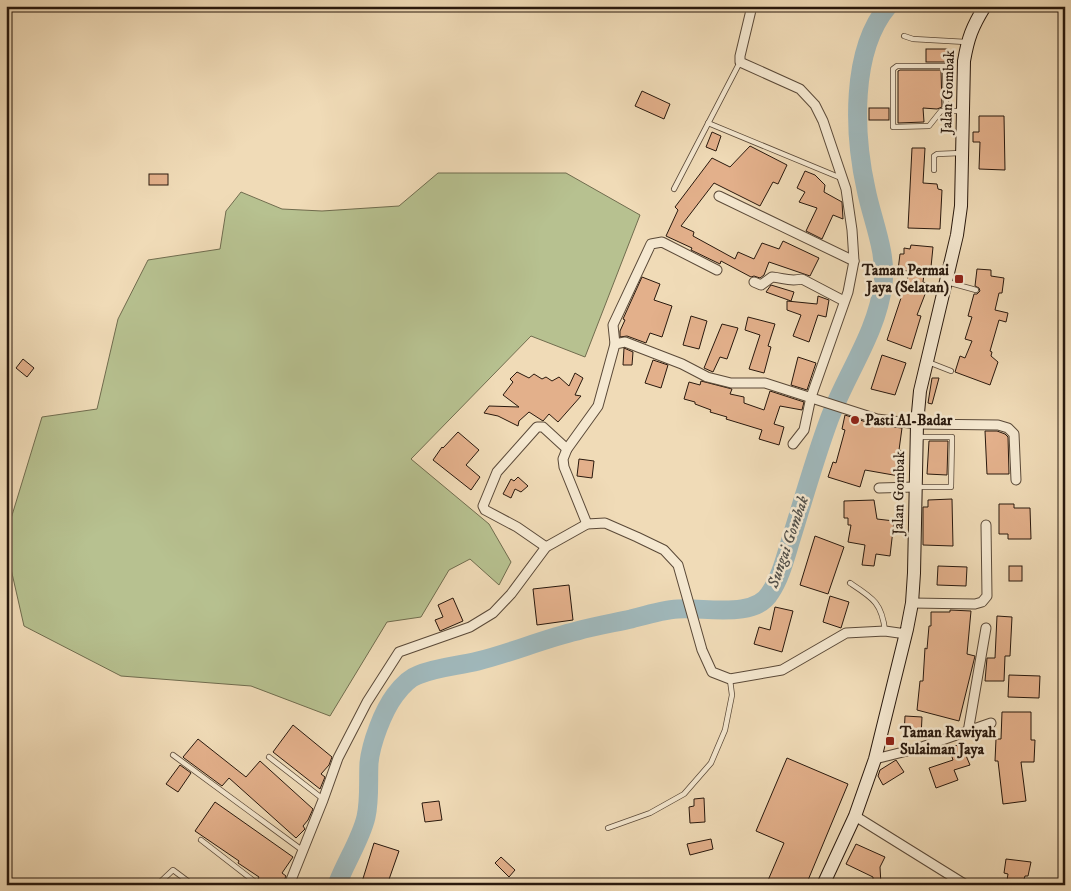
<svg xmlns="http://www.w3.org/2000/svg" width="1071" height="891" viewBox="0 0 1071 891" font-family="'IM FELL DW Pica',serif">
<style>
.green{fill:#b7c190;stroke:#706c4e}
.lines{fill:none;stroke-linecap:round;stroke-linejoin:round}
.river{stroke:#a0b8bb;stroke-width:19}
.building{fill:#e3b08b;stroke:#28180d}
.lane-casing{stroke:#5a4938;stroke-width:6}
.street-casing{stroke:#5a4938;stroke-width:11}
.secondary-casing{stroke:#28180d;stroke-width:14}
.lane{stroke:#f5e8d0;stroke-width:4.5}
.street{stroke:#f5e8d0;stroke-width:9}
.secondary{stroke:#f5e8d0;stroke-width:12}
.poi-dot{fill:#8f2418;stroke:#f5e8d0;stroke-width:2}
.labels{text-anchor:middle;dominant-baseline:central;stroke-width:5;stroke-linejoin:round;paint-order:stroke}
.street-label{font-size:15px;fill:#28180d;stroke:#f5e8d0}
.poi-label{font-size:15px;font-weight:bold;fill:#28180d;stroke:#f5e8d0;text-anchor:start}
.water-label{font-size:16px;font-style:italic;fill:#52504a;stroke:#f5e8d0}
</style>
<rect width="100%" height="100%" fill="#f0dbb7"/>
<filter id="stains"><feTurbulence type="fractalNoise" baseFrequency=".004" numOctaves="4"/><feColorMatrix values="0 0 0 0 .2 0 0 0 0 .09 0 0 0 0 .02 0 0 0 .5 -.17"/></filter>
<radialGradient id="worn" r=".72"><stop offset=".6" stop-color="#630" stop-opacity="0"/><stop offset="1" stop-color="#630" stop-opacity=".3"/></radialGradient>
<polygon class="green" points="438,173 566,173 640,215 585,357 531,336 411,459 489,524 511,562 499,585 470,559 449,570 421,617 387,622 330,716 251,686 121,676 24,626 6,547 6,535 42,417 97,409 118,319 148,260 220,249 226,211 241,192 282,209 322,211 399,206"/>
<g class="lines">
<path class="river" d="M337 885C345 863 361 839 366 817 370 799 368 781 369 763 371 743 383 711 395 695 401 687 409 678 418 675 437 667 458 666 478 661 511 653 543 639 577 631 595 626 613 623 631 619 646 615 662 610 678 609 705 607 755 619 770 593 781 577 786 555 792 536 804 497 815 458 829 420 846 374 877 333 883 284 887 252 872 220 866 189 854 135 850 51 888 6"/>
</g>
<g class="building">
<rect x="926" y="49" width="21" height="13"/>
<polygon points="900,70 941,70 942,107 937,109 923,108 924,122 898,123 898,71"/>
<polygon points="642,91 670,104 664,119 635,106"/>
<rect x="869" y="108" width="20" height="12"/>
<polygon points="979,116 1004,116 1005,170 979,169 980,142 973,142 973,132 979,132"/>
<polygon points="712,132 721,136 716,151 706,147"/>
<polygon points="750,146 787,165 778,184 773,182 760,206 714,183 681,226 694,232 693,236 735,259 738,252 754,259 762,243 779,249 783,241 819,258 810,276 769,262 764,275 760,278 754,276 751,277 721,261 720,264 691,250 692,248 666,236 678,210 675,207 712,158 730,167"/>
<polygon points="912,148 925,148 923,183 937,184 938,189 942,190 940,229 908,228"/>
<polygon points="805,171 815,175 825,185 824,192 842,202 843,219 833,215 822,239 806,231 817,208 799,202 805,192 797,188"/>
<rect x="149" y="174" width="19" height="11"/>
<polygon points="911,245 933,247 931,267 925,267 923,282 929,284 917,315 921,316 911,349 887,340 910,271 898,270 900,254 904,254 904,248 910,249"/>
<polygon points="977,269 991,270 991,276 1004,278 1002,293 999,293 995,310 1008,313 1006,322 999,320 990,351 992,352 991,356 998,362 990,385 955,372 960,356 965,358 972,341 965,339 972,317 968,316 974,294 977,294 980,291 979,288 975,286"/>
<polygon points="642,277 660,284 654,300 672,306 662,337 650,333 646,343 627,336 620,337 620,331 625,320 623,319"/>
<polygon points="771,285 794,292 791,301 766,292"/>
<polygon points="818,296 829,300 826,317 818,315 809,342 793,336 801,315 787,310 787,301 817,304"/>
<polygon points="691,316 707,321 699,349 683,345"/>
<polygon points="748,317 775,324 768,346 771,347 764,373 749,369 760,335 745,330"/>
<polygon points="722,324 738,328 727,359 720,357 713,372 704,368"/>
<polygon points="624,348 633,352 632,365 623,365"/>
<polygon points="882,355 906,363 895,395 871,389"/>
<polygon points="798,357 816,363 807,390 791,385"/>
<polygon points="23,359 34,368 27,377 16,368"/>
<polygon points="653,360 668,365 661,388 645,383"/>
<polygon points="517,372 529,378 534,374 542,379 546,377 552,381 559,377 569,386 575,373 583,378 575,395 581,396 558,422 549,414 543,421 529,412 519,421 518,426 498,416 484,413 489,406 519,407 503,395 513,382 510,379"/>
<polygon points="932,378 939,378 932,404 928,403"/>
<polygon points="701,381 732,389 730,394 744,397 744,403 764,410 770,391 804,402 802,410 780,406 774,424 784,427 779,445 759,439 762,430 726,419 727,417 710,412 711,410 695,404 695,402 684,399 689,382 700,385"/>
<polygon points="845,415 875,425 902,428 899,450 903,451 899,476 865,470 860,487 828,477 833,462 836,463 845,430 842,429"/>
<polygon points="985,431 997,431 1005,434 1008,437 1009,474 987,474"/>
<polygon points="458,432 479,450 466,465 480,477 471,490 433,460 442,447 443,448"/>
<polygon points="929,441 948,441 947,475 927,474"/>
<polygon points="579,459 594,461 592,478 577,476"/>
<polygon points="518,477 528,486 521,492 515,489 511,498 503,494 511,479 514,481"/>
<polygon points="952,499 953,546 923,545 923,507 928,507 928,500"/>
<polygon points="874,500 877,519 894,521 890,556 876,554 874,566 862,565 865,545 848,542 851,525 848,525 848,518 844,518 844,501"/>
<polygon points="999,504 1014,504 1014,508 1030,508 1031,539 1008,539 1008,534 999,534"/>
<polygon points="815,536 844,547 828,594 800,585"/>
<polygon points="938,566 967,567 966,586 937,585"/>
<rect x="1009" y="566" width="13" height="15"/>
<polygon points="569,585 573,620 537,625 533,589"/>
<polygon points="830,596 849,602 841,628 823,622"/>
<polygon points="453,598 463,621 440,631 435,620 443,617 438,605"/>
<polygon points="775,607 793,611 782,652 754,644 759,627 770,630"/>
<polygon points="950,610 971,611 967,654 975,656 959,721 917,710 920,681 923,681 925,648 927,649 929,626 931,626 931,612 950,612"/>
<polygon points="997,616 1012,617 1010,656 1005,656 1004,681 985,681 987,658 995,658"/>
<polygon points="1009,675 1040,676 1039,698 1008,697"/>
<polygon points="1002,712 1031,712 1031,740 1035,740 1034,762 1021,762 1026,801 1003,804 998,761 995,761 996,739 1001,739"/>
<polygon points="905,716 922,717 921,737 904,736"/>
<polygon points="293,725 332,757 329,765 321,774 325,777 320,789 273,752"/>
<polygon points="198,739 246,777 260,761 313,809 308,820 303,826 305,829 296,838 229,778 222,786 184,758 183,757"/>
<polygon points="961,744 970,765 954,770 958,780 936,788 929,768 953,760 949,748"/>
<polygon points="787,758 848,784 806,885 766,885 784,843 756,831"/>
<polygon points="896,760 904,772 883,785 878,776 880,770"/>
<polygon points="180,765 191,773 178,792 166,784"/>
<polygon points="704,798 705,822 690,823 689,807 694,806 694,799"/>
<polygon points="439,801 442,820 425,822 422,803"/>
<polygon points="215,802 293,857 282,873 286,876 282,885 266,885 258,879 259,877 238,863 239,861 195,831"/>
<polygon points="711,839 713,849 690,855 687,844"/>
<polygon points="374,843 399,851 387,885 361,885"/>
<polygon points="856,844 885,857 880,867 881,885 873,885 873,877 846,864"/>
<polygon points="501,857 515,870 509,877 495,863"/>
<polygon points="1006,859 1031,862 1028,876 1025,876 1023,882 1007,880 1008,874 1004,873"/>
</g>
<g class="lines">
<defs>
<g id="lane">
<polyline points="904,36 913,39 966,42"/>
<polyline points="946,111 945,66 897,66 893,69 893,127 929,126 941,111 962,111"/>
<polyline points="708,123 841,178"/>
<polyline points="934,170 934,156 937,154 961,153"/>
<polyline points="674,189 740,62"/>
<polyline points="947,282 976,290"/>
<polyline points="928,362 951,371"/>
<polyline points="916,487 951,487 952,437 920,437 920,440"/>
<path d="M850 583C873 598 882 603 885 631"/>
<polyline points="173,755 302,850"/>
<polyline points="269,757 323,799"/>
<polyline points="608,828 650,813 684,794 711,763 725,730 732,695 730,680"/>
<polyline points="201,840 259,885"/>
<polyline points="157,885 173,870 193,885"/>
</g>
<g id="street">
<polyline points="752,6 740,56 740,62 800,89 815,105 823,121 846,189 852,230 854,261 848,292 811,397 804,430 793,444"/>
<polyline points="719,196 854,261"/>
<path d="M754 282 761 285 772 277C784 278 789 282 802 279L844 301"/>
<polyline points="615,344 613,325 651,244 662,242 717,270"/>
<polyline points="879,488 915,487"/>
<polyline points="587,524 564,467 563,459 567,449 598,406 615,344 625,342 682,364 707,377 731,383 765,383 877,419 917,424 998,425 1008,428 1014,434 1016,480"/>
<polyline points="546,547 517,527 485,510 483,506 497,472 537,427 543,427 567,449"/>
<polyline points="912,603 975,604 982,602 987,596 986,525"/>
<polyline points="968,732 986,628"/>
<polyline points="875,759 919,748 991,723"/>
<polyline points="855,816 966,885"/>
<polyline points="289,885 323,800 338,758 367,702 399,652 470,627 493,613 511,594 546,547 587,524 605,523 637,537 664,550 678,565 702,650 712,672 730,679 782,670 846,633 885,631 906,634"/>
</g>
<path id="secondary" d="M823 885 855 816 875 759 907 629 912 603 914 573 917 424 920 391 957 235 961 206 964 61C968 38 972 27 985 6"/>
</defs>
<use href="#lane" class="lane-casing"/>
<use href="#street" class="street-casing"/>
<use href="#secondary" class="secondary-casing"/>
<use href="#lane" class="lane"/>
<use href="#street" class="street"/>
<use href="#secondary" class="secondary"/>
</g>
<g class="poi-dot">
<rect x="954" y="274" width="10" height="10" rx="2.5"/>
<circle cx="855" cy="420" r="5"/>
<rect x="885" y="736" width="10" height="10" rx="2.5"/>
</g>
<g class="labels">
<g class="street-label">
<text transform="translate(948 92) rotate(-88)">Jalan Gombak</text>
<text transform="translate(899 493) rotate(-89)">Jalan Gombak</text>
</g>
<g class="poi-label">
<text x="949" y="270" text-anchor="end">Taman Permai<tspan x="949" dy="17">Jaya (Selatan)</tspan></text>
<text x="865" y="420">Pasti Al-Badar</text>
<text x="900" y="732">Taman Rawiyah<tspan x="900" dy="17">Sulaiman Jaya</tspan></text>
</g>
<g class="water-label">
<text transform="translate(788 542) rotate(-71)">Sungai Gombak</text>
</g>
</g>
<rect width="1071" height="891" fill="none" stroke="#f0dbb7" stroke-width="25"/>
<rect x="8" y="8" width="1056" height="876" fill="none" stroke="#28180d" stroke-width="2.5"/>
<rect x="12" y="12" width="1046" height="866" fill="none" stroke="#28180d"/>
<rect width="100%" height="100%" filter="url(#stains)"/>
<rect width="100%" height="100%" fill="url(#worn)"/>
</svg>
